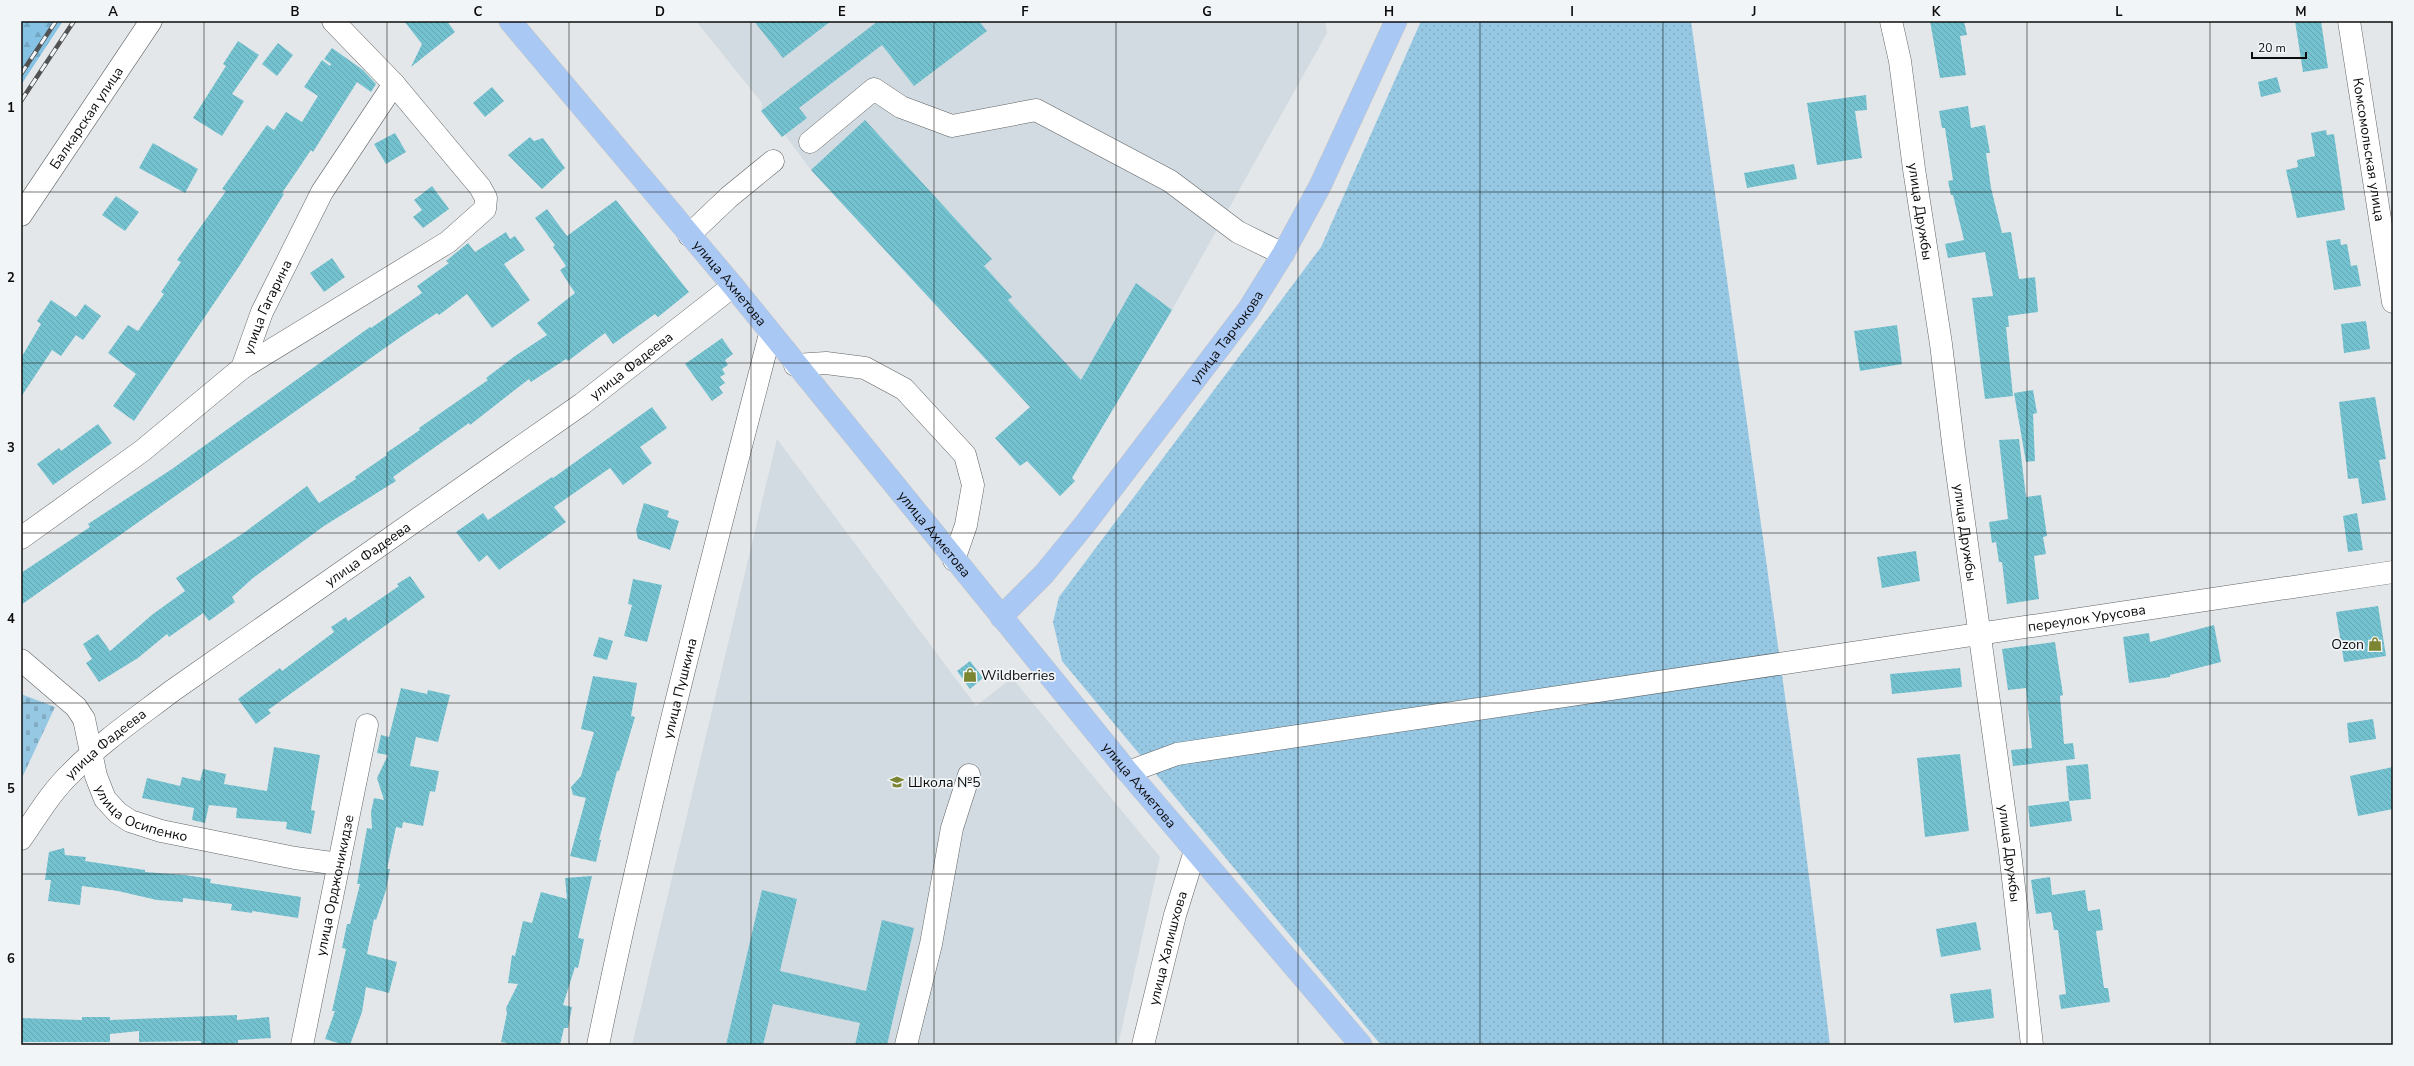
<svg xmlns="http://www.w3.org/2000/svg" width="2414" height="1066" viewBox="0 0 2414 1066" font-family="'Nunito Sans',sans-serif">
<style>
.built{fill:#d1dbe1}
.grass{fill:url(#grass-dots)}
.forest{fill:url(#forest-firs)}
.cemetery{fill:url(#cemetery-stones)}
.building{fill:url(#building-back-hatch)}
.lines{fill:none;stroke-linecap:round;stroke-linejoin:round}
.minor-casing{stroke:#606365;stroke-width:23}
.major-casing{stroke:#c5c5c5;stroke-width:23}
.minor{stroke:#fff;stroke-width:22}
.major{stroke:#a9c8f4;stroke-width:22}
.rail-casing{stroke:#515253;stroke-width:4.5}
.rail{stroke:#f2f5f7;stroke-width:3;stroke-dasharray:9;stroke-linecap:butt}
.grid{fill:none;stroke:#0c0c0d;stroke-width:1;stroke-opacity:0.55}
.labels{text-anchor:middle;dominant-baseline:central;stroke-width:3.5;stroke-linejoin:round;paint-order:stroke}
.street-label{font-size:14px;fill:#0c0c0d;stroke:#f2f5f7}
.poi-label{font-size:14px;fill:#0c0c0d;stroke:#f2f5f7;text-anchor:start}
.neatline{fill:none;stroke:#0c0c0d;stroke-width:1.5}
.grid-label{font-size:13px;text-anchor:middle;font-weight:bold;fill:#0c0c0d}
</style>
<defs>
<pattern id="grass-dots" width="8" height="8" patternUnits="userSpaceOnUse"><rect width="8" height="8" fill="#97c8e3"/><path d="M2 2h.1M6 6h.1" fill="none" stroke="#81abc2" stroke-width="1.8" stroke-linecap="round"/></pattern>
<pattern id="forest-firs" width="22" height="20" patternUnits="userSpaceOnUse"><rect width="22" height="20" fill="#85c2e4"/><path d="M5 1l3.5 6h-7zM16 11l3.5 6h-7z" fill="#72a6c2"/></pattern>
<pattern id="cemetery-stones" width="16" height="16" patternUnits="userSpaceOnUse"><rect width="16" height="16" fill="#97c8e3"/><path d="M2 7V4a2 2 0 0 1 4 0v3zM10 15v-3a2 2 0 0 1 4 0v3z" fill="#81abc2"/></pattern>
<pattern id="building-back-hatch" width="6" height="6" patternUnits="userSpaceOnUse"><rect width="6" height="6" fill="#74c2d0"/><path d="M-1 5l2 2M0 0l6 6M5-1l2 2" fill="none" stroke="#63a6b1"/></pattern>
</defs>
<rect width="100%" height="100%" fill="#e4e7e9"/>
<g class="built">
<polygon points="696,21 1325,21 1327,33 1172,310 1081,463 811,170 785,135 781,137 761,111 762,103"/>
<polygon points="777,439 976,706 1012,678 1160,857 1118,1045 632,1045"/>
</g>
<polygon class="grass" points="1421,21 1691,21 1799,797 1830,1045 1381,1045 1062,661 1053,622 1059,597 1321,247"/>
<polygon class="forest" points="21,21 63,21 21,85"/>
<polygon class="cemetery" points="21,694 55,707 21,780"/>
<g class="building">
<polygon points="404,21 447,21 455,32 411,67 422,44"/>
<polygon points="754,21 831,21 783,58"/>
<polygon points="878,21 979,21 987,31 914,86 882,45 799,108 807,118 782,137 761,111"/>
<polygon points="1930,21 1964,21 1967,35 1960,36 1966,75 1940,78"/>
<polygon points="2295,21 2321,21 2328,68 2303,72"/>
<polygon points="238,41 259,55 232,94 244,101 222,136 193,118 226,66 223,64"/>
<polygon points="278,43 293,55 277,76 262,64"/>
<polygon points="332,48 363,70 376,84 371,92 357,82 313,152 311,150 282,193 284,194 240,265 134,421 113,406 136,374 108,353 128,325 138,331 164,294 161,292 181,262 177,260 226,191 222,189 267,125 274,130 286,112 302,122 318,96 304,87 322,60 330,66 331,64 324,59"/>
<polygon points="2277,77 2281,92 2261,97 2258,82"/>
<polygon points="492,87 504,101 485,117 473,103"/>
<polygon points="1866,95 1867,110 1855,111 1862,158 1817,165 1807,103"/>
<polygon points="1968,106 1971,128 1985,125 1990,153 1986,153 1991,188 2002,233 2011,232 2019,279 2035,277 2038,312 2008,316 2009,327 2006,327 2013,396 1985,399 1972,298 1993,296 1985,252 1948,258 1945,244 1964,240 1953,195 1951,195 1948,181 1953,180 1945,128 1942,128 1939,111"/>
<polygon points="865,120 992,259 984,266 1012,297 1008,300 1081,380 1136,283 1172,310 1072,478 1075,481 1060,496 1027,461 1020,466 995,438 1030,407 811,170"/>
<polygon points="2326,130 2327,135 2334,134 2345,210 2297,218 2286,170 2298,167 2297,160 2315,156 2311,133"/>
<polygon points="395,133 406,152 386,164 374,144"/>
<polygon points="530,137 534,141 543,138 565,168 542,189 508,155"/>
<polygon points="153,143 198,169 185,193 139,168"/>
<polygon points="1794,164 1797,179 1747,188 1744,173"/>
<polygon points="432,186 449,209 423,228 413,217 422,210 414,200"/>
<polygon points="116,196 139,212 125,231 102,215"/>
<polygon points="616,200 689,292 658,317 655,314 613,344 605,333 568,361 566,359 531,382 529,379 470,425 469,423 393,477 396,481 324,526 253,578 232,597 235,602 209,621 203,613 169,637 167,634 138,658 99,682 86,663 92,659 83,644 98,634 110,651 153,614 185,591 176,578 245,532 307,486 319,503 356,479 355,477 387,455 386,453 420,430 419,428 488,380 486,378 515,356 547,335 537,323 575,293 560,270 566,266 553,247 555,245 535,218 547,209 567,236"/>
<polygon points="506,232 510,239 515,236 525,250 504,264 530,300 492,328 467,294 439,315 437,313 402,336 21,605 21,573 90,527 88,524 172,469 370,327 371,328 422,293 417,286 449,263 446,261 468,243 475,252"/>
<polygon points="2340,239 2341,245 2347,244 2351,266 2357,265 2361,286 2334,290 2326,241"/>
<polygon points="332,258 345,277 324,292 310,273"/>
<polygon points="51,300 76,317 85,304 101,316 83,340 76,335 61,356 52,350 21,397 21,358 41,324 37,321"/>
<polygon points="2366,321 2370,349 2344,353 2341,324"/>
<polygon points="1897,325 1902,364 1860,371 1854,331"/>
<polygon points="722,338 733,354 725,360 728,365 722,369 725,374 720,377 725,383 719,387 723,393 712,401 685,364"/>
<polygon points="2033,390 2037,413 2033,414 2035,461 2026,462 2014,393"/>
<polygon points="2375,397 2386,459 2379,460 2386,500 2362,504 2358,478 2348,479 2339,402"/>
<polygon points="652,407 667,428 640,447 652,463 623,485 610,468 554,507 566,522 499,570 487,555 479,562 456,532 483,513 488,520 552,477 553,478"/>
<polygon points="98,424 112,443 53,485 37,464 59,448 61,451"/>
<polygon points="2019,439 2026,497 2041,495 2047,536 2043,537 2046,554 2034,556 2039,599 2007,604 2002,562 1999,562 1996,542 1992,543 1989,522 2008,519 1999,440"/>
<polygon points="644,503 669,511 667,517 679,521 670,550 638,539 636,530"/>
<polygon points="2357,513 2363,550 2348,552 2343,516"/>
<polygon points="1916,551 1920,581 1882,588 1877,557"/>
<polygon points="410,576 425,597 268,710 271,713 256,724 238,699 280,668 282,671 334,632 331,627 346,617 348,621 399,586 397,584"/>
<polygon points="633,579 662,585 647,642 624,636 632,605 628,604"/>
<polygon points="2378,606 2386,656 2344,662 2336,612"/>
<polygon points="2214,625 2221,662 2170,675 2170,677 2129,683 2123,637 2149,633 2150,642"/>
<polygon points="599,637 613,641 607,660 593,656"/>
<polygon points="2055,642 2063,695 2060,696 2064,744 2073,743 2075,759 2013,766 2011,750 2032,748 2026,688 2008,690 2002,649"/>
<polygon points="970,661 983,678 970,689 957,671"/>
<polygon points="1960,668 1962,687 1892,694 1890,674"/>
<polygon points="593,676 637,683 631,716 635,717 619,771 617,771 599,840 601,840 596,862 570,856 586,798 573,795 571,787 581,776 594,732 581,729"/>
<polygon points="401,688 427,694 428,690 450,695 438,742 416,737 410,766 439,771 435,792 430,791 423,826 403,822 402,828 396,827 387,869 390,869 386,890 376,920 374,919 367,954 397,962 389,993 366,987 362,1012 350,1045 344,1045 325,1039 335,1011 332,1011 346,949 342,948 347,924 350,924 360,884 357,884 367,828 372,829 371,812 374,798 384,800 377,778 388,755 377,753 381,735 389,737"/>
<polygon points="2373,719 2376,739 2349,743 2347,723"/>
<polygon points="274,747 320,755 311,810 315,811 311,834 286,829 287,822 236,818 237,808 209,805 205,823 192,820 194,808 142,798 147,778 180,786 182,777 200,781 203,769 226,774 224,784 267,791"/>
<polygon points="1960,754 1969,831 1925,837 1917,758"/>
<polygon points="2088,764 2091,799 2069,801 2066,766"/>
<polygon points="2393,767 2393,809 2358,816 2350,776"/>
<polygon points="2069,801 2072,821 2030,827 2028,806"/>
<polygon points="64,848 65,855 86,857 85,861 145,870 145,872 185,875 211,879 210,883 301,897 298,918 252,911 252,913 231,910 232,904 183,898 183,902 157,900 118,891 82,886 80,905 48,901 51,880 45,880 49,852"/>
<polygon points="592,876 578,938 584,939 578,968 575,967 563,1005 572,1007 568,1028 564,1028 560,1045 506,1045 507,1043 501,1042 507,1013 506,1008 518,984 508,983 512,955 515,956 523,921 532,923 541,892 567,899 565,878"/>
<polygon points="2050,877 2052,895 2085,890 2088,911 2100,909 2103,930 2096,931 2104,988 2108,988 2110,1002 2061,1009 2059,995 2066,994 2058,930 2054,930 2051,912 2036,914 2031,880"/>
<polygon points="762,890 797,899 780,971 866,991 882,920 914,928 887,1045 855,1045 860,1023 773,1004 763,1045 726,1045"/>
<polygon points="1976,922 1981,950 1941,957 1936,929"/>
<polygon points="1991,989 1994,1018 1954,1023 1950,994"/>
<polygon points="237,1015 237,1020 269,1017 271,1038 238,1040 238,1043 201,1045 201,1041 139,1042 139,1031 110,1034 110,1042 21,1042 21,1018 82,1020 82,1017 110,1017 110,1020"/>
</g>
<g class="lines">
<defs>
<g id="minor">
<path id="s1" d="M1891 21 1900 61 1914 169 1941 344 1954 451 2010 852 2032 1045"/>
<path id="s2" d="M2349 21 2393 302"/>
<polyline points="810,142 874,89 901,107 952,126 1036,110 1170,181 1238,232 1283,254"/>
<path id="s3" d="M21 215 151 21"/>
<polyline points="689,235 729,197 773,161"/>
<polyline points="795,365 826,363 865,368 904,389 965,455 973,485 966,525 954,560"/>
<polyline points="242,368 448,242 485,209 486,198 480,187 394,84"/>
<path id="s4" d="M21 538 142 451 242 368 262 312 322 192 394 84 333 21"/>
<path id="s5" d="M21 660 76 707 84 719 96 776 105 799 118 813 130 821 161 831 295 858 339 864"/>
<path id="s6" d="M1128 772 1177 754 2393 572"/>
<path id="s7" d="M21 839C37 816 51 792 71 773 101 742 138 717 172 691L582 404 733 286"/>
<path id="s8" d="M302 1045 367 725"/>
<path id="s9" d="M598 1045C647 806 709 570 770 334"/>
<polyline points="906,1045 931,944 952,828 969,775"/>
<path id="s10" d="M1143 1045 1175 915 1195 851"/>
</g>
<g id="major">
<path id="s11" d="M510 21 733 286 1128 772 1361 1045"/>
<path id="s12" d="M1001 617 1044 574 1085 524 1248 310 1283 254 1320 186 1396 21"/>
</g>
</defs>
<use href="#minor" class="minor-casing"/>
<use href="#major" class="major-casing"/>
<use href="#minor" class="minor"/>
<use href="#major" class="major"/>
<defs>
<g id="rail">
<polyline points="21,74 56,21"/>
<polyline points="21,101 74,21"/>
</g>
</defs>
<use href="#rail" class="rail-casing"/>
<use href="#rail" class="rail"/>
</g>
<path class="grid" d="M204 21V1045M387 21V1045M569 21V1045M751 21V1045M934 21V1045M1116 21V1045M1298 21V1045M1480 21V1045M1663 21V1045M1845 21V1045M2027 21V1045M2210 21V1045M21 192H2393M21 363H2393M21 533H2393M21 703H2393M21 874H2393"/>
<defs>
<symbol id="shop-bare" viewBox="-9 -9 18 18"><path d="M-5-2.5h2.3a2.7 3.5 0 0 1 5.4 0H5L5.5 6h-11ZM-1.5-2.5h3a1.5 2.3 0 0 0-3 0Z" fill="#7c8531" stroke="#f2f5f7" stroke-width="2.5" paint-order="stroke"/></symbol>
<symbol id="school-bare" viewBox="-9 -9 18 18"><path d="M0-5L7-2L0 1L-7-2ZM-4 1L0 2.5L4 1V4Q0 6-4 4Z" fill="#7c8531" stroke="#f2f5f7" stroke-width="2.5" paint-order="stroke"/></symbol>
</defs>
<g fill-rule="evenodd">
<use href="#shop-bare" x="2365" y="634" width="20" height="20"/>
<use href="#shop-bare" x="960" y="665" width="20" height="20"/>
<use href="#school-bare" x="887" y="772" width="20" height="20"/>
</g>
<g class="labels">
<g class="street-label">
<text stroke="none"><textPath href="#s3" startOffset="117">Балкарская улица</textPath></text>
<text stroke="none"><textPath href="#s2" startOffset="130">Комсомольская улица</textPath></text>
<text stroke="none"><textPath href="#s1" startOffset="193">улица Дружбы</textPath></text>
<text stroke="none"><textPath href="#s11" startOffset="342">улица Ахметова</textPath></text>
<text stroke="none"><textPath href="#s4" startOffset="345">улица Гагарина</textPath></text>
<text stroke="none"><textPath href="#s12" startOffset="360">улица Тарчокова</textPath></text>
<text stroke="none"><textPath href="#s7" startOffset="776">улица Фадеева</textPath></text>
<text stroke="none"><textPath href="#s1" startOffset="517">улица Дружбы</textPath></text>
<text stroke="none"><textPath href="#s11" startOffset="666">улица Ахметова</textPath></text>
<text stroke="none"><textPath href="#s7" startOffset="452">улица Фадеева</textPath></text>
<text stroke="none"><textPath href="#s6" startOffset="972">переулок Урусова</textPath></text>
<text stroke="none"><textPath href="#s9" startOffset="366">улица Пушкина</textPath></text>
<text stroke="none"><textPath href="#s7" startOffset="128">улица Фадеева</textPath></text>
<text stroke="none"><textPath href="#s11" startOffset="990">улица Ахметова</textPath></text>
<text stroke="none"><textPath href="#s5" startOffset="209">улица Осипенко</textPath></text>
<text stroke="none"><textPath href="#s1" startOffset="841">улица Дружбы</textPath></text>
<text stroke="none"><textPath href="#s8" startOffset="163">улица Орджоникидзе</textPath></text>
<text stroke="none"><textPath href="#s10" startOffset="100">улица Халишхова</textPath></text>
</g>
<g class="poi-label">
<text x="2364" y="644" text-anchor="end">Ozon</text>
<text x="981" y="675">Wildberries</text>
<text x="908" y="782">Школа №5</text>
</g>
</g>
<rect width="2414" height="1066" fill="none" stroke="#f2f5f7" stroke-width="44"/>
<path d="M2252 52v6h54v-6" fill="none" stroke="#0c0c0d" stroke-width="2"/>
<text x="2258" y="52" font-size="12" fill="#0c0c0d" stroke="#f2f5f7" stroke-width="3" paint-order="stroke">20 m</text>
<rect x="22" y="22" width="2370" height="1022" class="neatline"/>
<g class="grid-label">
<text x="113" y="16">A</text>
<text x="295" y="16">B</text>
<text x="478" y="16">C</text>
<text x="660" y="16">D</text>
<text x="842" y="16">E</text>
<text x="1025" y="16">F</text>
<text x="1207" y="16">G</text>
<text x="1389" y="16">H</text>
<text x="1572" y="16">I</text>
<text x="1754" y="16">J</text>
<text x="1936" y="16">K</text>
<text x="2119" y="16">L</text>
<text x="2301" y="16">M</text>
<text x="11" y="112">1</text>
<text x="11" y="282">2</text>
<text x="11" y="452">3</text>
<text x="11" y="623">4</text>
<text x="11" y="793">5</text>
<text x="11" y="963">6</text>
</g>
</svg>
